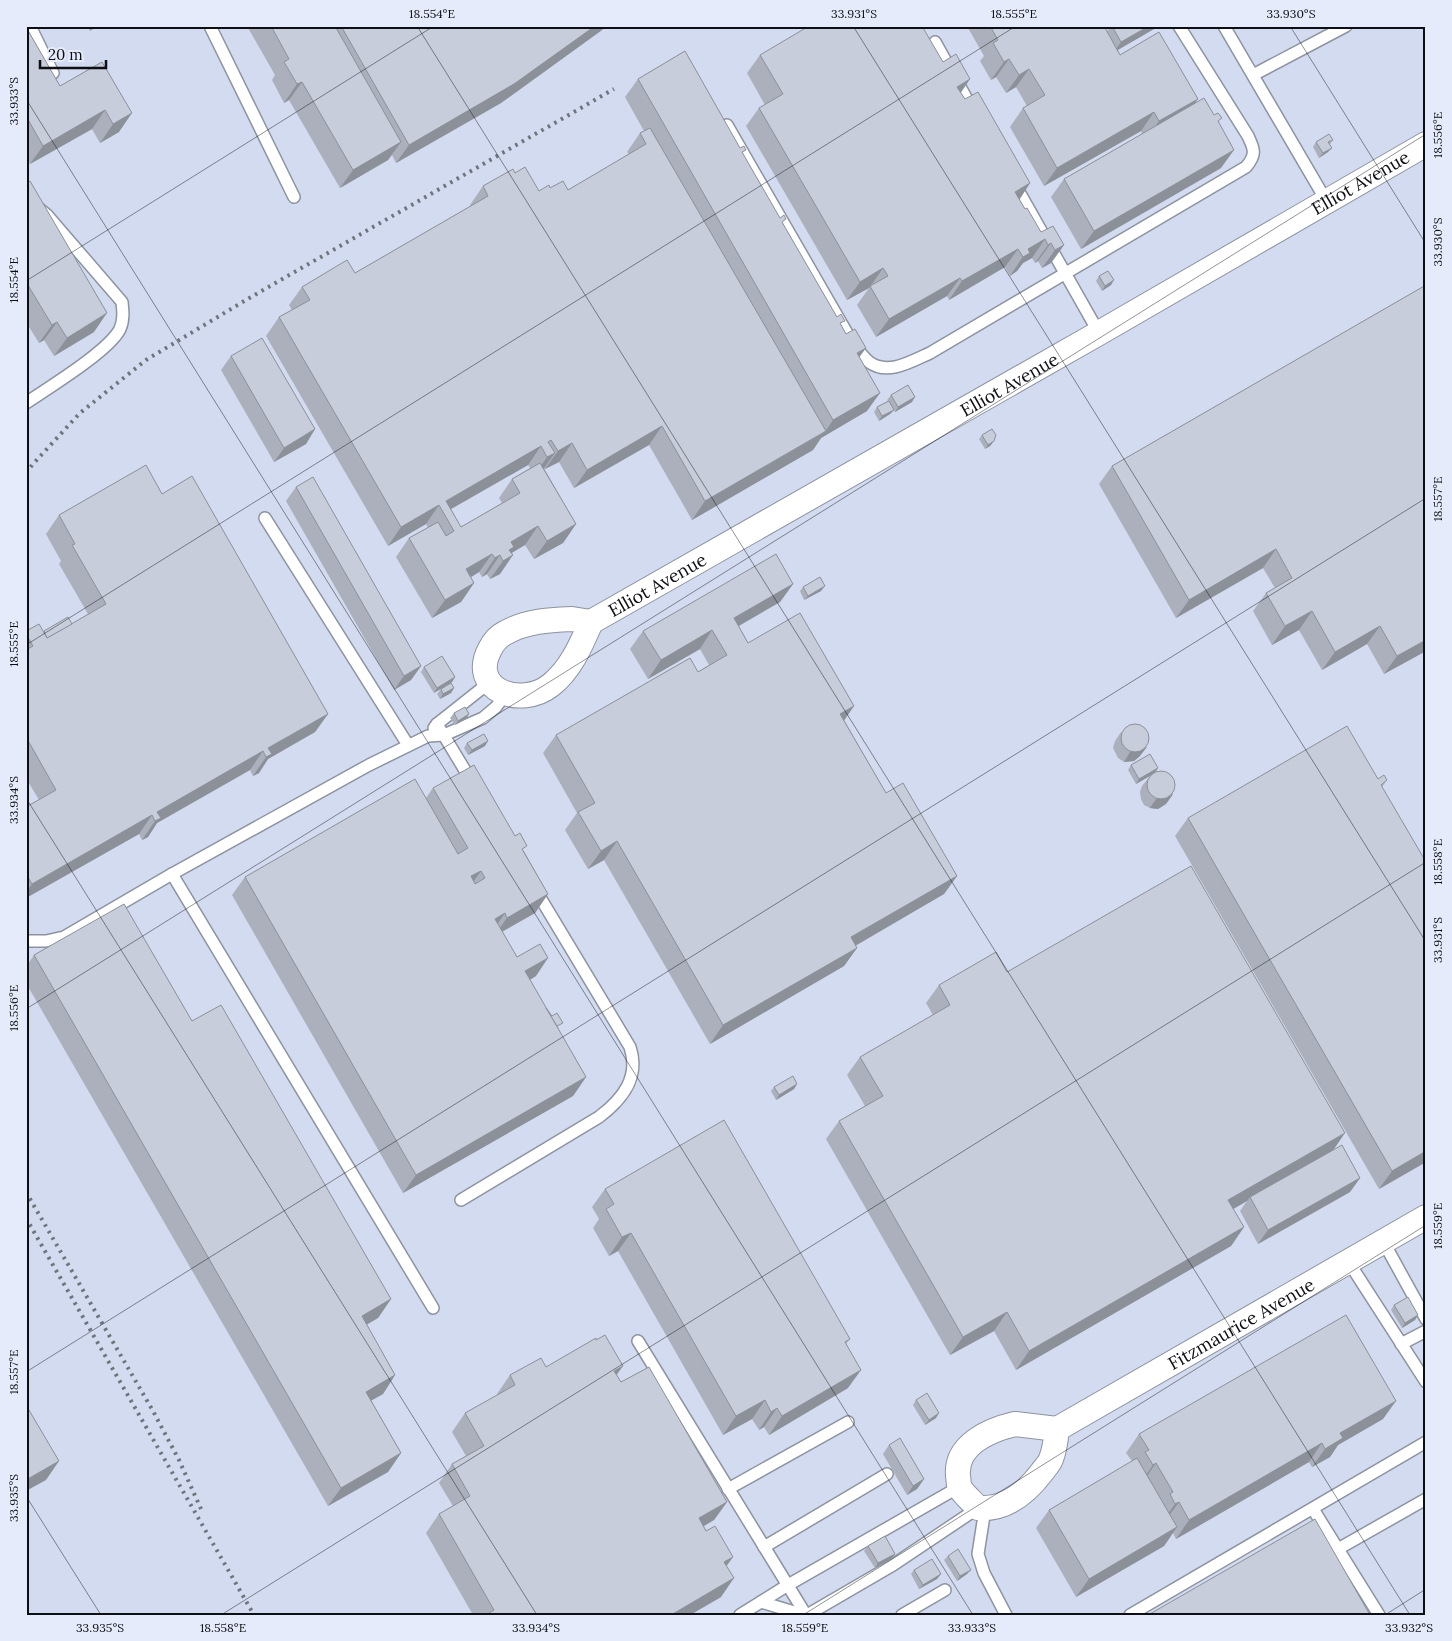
<svg xmlns="http://www.w3.org/2000/svg" width="1452" height="1641" viewBox="0 0 1452 1641" font-family="Lora,serif">
<style>
.built{fill:#d3dbf0}
.lines{fill:none;stroke-linecap:round;stroke-linejoin:round}
.lane-casing{stroke:#8d93a0;stroke-width:14}
.street-casing{stroke:#8d93a0;stroke-width:26}
.lane{stroke:#fff;stroke-width:11}
.street{stroke:#fff;stroke-width:24}
.rail{stroke:#6f737c;stroke-width:4;stroke-dasharray:2.5 5;stroke-linecap:butt}
.wall{fill:#abb0bc;fill-rule:evenodd}
.shaded-wall{fill:#8b9099}
.building{fill:#c7cddb;stroke:#8b9099;fill-rule:evenodd}
.ticks{fill:none;stroke:#0d0f14;stroke-width:1;stroke-opacity:0.45}
.labels{text-anchor:middle;dominant-baseline:central;stroke-width:5;stroke-linejoin:round;paint-order:stroke}
.street-label{font-size:18px;fill:#0d0f14;stroke:#e5ebfa}
.neatline{fill:none;stroke:#0d0f14;stroke-width:2}
.ticks-label{font-size:12px;text-anchor:middle;fill:#0d0f14}
</style>
<rect width="100%" height="100%" fill="#e5ebfa"/>
<rect class="built" x="26" y="26" width="1400" height="1589"/>
<g class="lines">
<defs>
<g id="lane">
<polyline points="30,26 53,73"/>
<polyline points="210,26 294,197"/>
<polyline points="1224,26 1327,202"/>
<polyline points="935,42 974,112"/>
<polyline points="1253,75 1346,26"/>
<path d="M727 125 855 347C860 352 864 358 869 362 888 376 912 361 930 353L1246 167C1257 154 1254 149 1248 136L1179 26"/>
<polyline points="1014,183 1099,333"/>
<path d="M26 198 47 215 122 302C123 311 124 320 120 329 109 351 48 388 26 403"/>
<polyline points="265,518 408,745"/>
<polyline points="437,724 472,782"/>
<polyline points="434,728 437,724 490,682"/>
<polyline points="172,874 433,1308"/>
<polyline points="26,941 46,941 64,937 172,874 369,765 428,736 444,735 483,718 496,707 505,695"/>
<path d="M461 1200 599 1117C623 1099 640 1077 630 1047L535 889"/>
<polyline points="1383,1241 1426,1319"/>
<polyline points="1348,1261 1426,1382"/>
<polyline points="638,1341 806,1615"/>
<polyline points="1401,1344 1426,1331"/>
<polyline points="728,1489 848,1422"/>
<polyline points="985,1509 978,1554 984,1573 1006,1615"/>
<polyline points="1313,1509 1379,1615"/>
<polyline points="764,1547 887,1474"/>
<polyline points="1338,1549 1426,1499"/>
<polyline points="761,1602 804,1615"/>
<polyline points="740,1615 788,1585 959,1487"/>
<polyline points="807,1615 893,1565 978,1508"/>
<polyline points="902,1615 945,1590"/>
<polyline points="1130,1615 1426,1442"/>
</g>
<g id="street">
<path d="M572 619 591 622C581 645 571 669 551 685 521 709 468 690 490 649 493 643 499 636 505 633 526 621 549 620 572 619Z"/>
<path id="s1" d="M591 622 1099 333 1426 144"/>
<path d="M1015 1424 1057 1429C1056 1439 1055 1449 1051 1459 1049 1464 1045 1468 1042 1472 1027 1492 1006 1510 978 1508 973 1502 964 1495 960 1488 958 1485 959 1480 958 1476 955 1445 989 1430 1015 1424Z"/>
<path id="s2" d="M1057 1429 1426 1217"/>
</g>
</defs>
<use href="#lane" class="lane-casing"/>
<use href="#street" class="street-casing"/>
<use href="#lane" class="lane"/>
<use href="#street" class="street"/>
<g class="rail">
<polyline points="26,473 33,464 80,413 146,360 251,297 614,89"/>
<polyline points="26,1192 153,1411 179,1460 201,1509"/>
<polyline points="26,1218 254,1615"/>
</g>
</g>
<g class="wall">
<polygon points="87,26 97,26 90,31"/>
<polygon points="247,26 605,26 602,30 501,103 396,163 392,155 388,160 340,188 289,100 284,103 272,80 275,75"/>
<polygon points="967,26 1105,26 1104,27 1107,31 1111,26 1155,26 1154,29 1118,50 1120,55 1194,104 1219,123 1221,168 1081,249 1051,197 1064,179 1142,134 1141,131 1044,186 1010,127 1023,108 1027,106 1016,87 1006,93 996,77 991,80 980,61 984,56"/>
<polygon points="26,27 60,86 102,62 119,132 100,143 92,129 30,164 26,157"/>
<polygon points="760,55 961,93 965,99 1030,183 1019,199 1025,209 1041,232 1064,245 1051,263 1042,268 1038,261 1035,263 1032,258 1023,263 1017,271 1010,276 1005,267 949,300 947,296 876,337 857,305 869,288 847,300 746,126 759,108 765,105 747,73"/>
<path d="M638 79 743 154 860 358 867 411 821 438 813 450 692 520 649 445 574 488 559 462 545 469 544 468 576 524 563 543 534 559 525 545 511 553 500 574 490 579 487 574 482 577 479 572 470 578 474 583 461 602 432 618 396 557 409 538 428 528 426 524 388 546 266 336 279 317 292 310 289 305 302 287 355 273 471 206 470 205 483 186 515 173 539 191 550 188 568 190 629 154 627 152 640 133 644 131 625 97ZM528 465 530 468 512 479 499 498 502 503 461 527 451 509Z"/>
<polygon points="1333,140 1330,144 1328,152 1319,158 1313,147 1316,142"/>
<polygon points="26,183 94,332 54,356 44,340 39,343 26,322"/>
<polygon points="1099,276 1111,285 1102,291 1096,281"/>
<polygon points="1426,285 1426,651 1384,674 1367,644 1322,670 1299,630 1272,645 1253,611 1266,593 1275,588 1263,568 1176,618 1099,484 1112,466"/>
<polygon points="231,356 315,429 306,444 274,462 221,370"/>
<polygon points="891,395 912,402 895,412 894,410 890,414 879,421 874,412 877,407 888,401 887,400"/>
<polygon points="982,435 994,441 990,446 985,449 979,439"/>
<polygon points="296,487 421,666 411,680 394,690 286,501"/>
<polygon points="162,494 328,714 315,732 268,759 259,773 253,776 250,770 157,823 148,837 142,840 139,834 26,898 26,807 39,800 26,778 26,631 44,631 72,624 88,614 59,564 61,561 46,534 59,515"/>
<polygon points="793,584 780,602 739,626 748,643 854,706 844,720 886,793 957,876 944,894 855,945 857,948 844,966 710,1044 604,860 588,869 565,830 577,813 543,753 556,735 698,672 709,665 700,649 648,679 630,649 643,631"/>
<polygon points="803,587 821,591 804,600 800,591"/>
<polygon points="424,667 455,677 452,682 434,693 421,672"/>
<polygon points="454,688 451,693 440,699 437,694 441,689"/>
<polygon points="454,713 466,719 455,725 450,718"/>
<polygon points="1121,732 1140,756 1134,761 1124,762 1118,758 1113,748 1115,741"/>
<polygon points="467,743 485,746 468,755 464,748"/>
<polygon points="1131,765 1158,768 1155,772 1173,794 1166,804 1158,809 1150,808 1144,805 1141,799 1140,792 1142,786 1151,775 1136,784 1128,770"/>
<polygon points="1378,779 1387,780 1382,787 1426,1162 1379,1189 1175,836 1188,818"/>
<polygon points="433,788 524,851 548,894 535,913 502,932 517,957 536,976 530,980 546,1008 559,1028 558,1028 586,1077 573,1096 403,1193 232,895 245,877 426,798"/>
<polygon points="34,955 391,1299 378,1318 366,1324 395,1375 383,1394 371,1400 401,1453 388,1472 328,1506 26,983 26,967"/>
<polygon points="1007,972 1334,1149 1360,1178 1350,1192 1258,1244 1240,1211 1247,1201 1233,1209 1244,1227 1231,1246 1016,1370 994,1331 950,1355 826,1139 839,1121 865,1106 847,1075 860,1057 933,1015 926,1003 939,985"/>
<polygon points="797,1084 794,1089 776,1100 771,1091 774,1087"/>
<polygon points="605,1189 850,1339 846,1344 848,1388 769,1435 764,1427 759,1430 752,1419 723,1435 618,1251 609,1256 593,1228 599,1219 592,1207"/>
<polygon points="1394,1305 1418,1315 1415,1320 1402,1328 1391,1310"/>
<polygon points="546,1367 616,1375 621,1382 727,1502 714,1520 704,1526 706,1531 733,1557 726,1565 721,1597 690,1615 473,1615 426,1533 439,1514 453,1506 439,1483 452,1464 466,1456 452,1432 465,1413 498,1395 497,1394 510,1375"/>
<polygon points="916,1400 936,1418 925,1425 913,1405"/>
<polygon points="1383,1419 1338,1445 1330,1457 1312,1467 1309,1462 1176,1539 1173,1533 1164,1546 1076,1597 1036,1528 1049,1510 1132,1461 1126,1453 1139,1434"/>
<polygon points="889,1445 924,1479 917,1489 907,1495 883,1454"/>
<polygon points="868,1546 895,1554 892,1558 875,1568 864,1551"/>
<polygon points="948,1556 967,1574 957,1581 944,1560"/>
<polygon points="914,1570 941,1574 937,1579 919,1589 911,1574"/>
</g>
<g class="shaded-wall">
<polygon points="93,26 97,26 90,31"/>
<polygon points="595,26 605,26 602,30 501,103 396,163 409,145"/>
<polygon points="1149,26 1155,26 1154,29 1114,52 1121,42"/>
<polygon points="1009,59 996,77 991,80 1004,62"/>
<polygon points="1029,69 1016,87 1006,93 1019,75"/>
<polygon points="970,79 958,97 957,87"/>
<polygon points="302,82 289,100 284,103 297,84"/>
<polygon points="1198,99 1185,117 1146,140 1159,121"/>
<polygon points="105,110 92,129 30,164 43,146"/>
<polygon points="1154,112 1141,131 1044,186 1057,168"/>
<polygon points="132,113 119,132 100,143 113,124"/>
<polygon points="401,142 388,160 340,188 353,170"/>
<polygon points="1332,148 1328,152 1319,158 1323,153"/>
<polygon points="1234,150 1221,168 1081,249 1094,231"/>
<polygon points="1030,183 1018,202 1015,192"/>
<polygon points="1045,239 1032,258 1023,263 1017,271 1010,276 1028,249"/>
<polygon points="1051,243 1038,261 1035,263 1048,245"/>
<polygon points="1064,245 1051,263 1042,268 1055,250"/>
<polygon points="1018,249 1005,267 949,300 962,281"/>
<polygon points="883,268 870,287 870,286 869,288 847,300 860,282"/>
<polygon points="960,278 947,296 876,337 889,319"/>
<polygon points="1114,280 1111,285 1102,291 1105,286"/>
<polygon points="107,313 94,332 54,356 67,338"/>
<polygon points="57,322 44,340 39,343 52,325"/>
<polygon points="866,348 853,366 857,353"/>
<polygon points="880,393 867,411 821,438 813,450 692,520 705,501 825,432 833,420"/>
<polygon points="915,397 912,402 895,412 898,407"/>
<polygon points="894,410 890,414 879,421 882,416"/>
<polygon points="662,426 649,445 574,488 587,470"/>
<polygon points="315,429 306,444 274,462 284,448"/>
<polygon points="994,441 990,446 985,449 988,445"/>
<polygon points="572,443 559,462 545,469 558,451"/>
<polygon points="541,446 528,465 444,513 446,501"/>
<polygon points="555,453 542,471 534,476 547,457"/>
<polygon points="439,505 426,524 388,546 401,527"/>
<polygon points="576,524 563,543 534,559 547,541"/>
<polygon points="538,526 525,545 510,554 513,555 500,574 490,579 503,561 511,542"/>
<polygon points="1276,549 1263,568 1176,618 1189,600"/>
<polygon points="492,554 479,572 453,588 466,569"/>
<polygon points="500,555 487,574 482,577 495,558"/>
<polygon points="474,583 461,602 432,618 445,600"/>
<polygon points="793,584 780,602 721,636 734,618"/>
<polygon points="825,586 821,591 804,600 808,596"/>
<polygon points="1312,611 1299,630 1272,645 1285,626"/>
<polygon points="1380,626 1367,644 1322,670 1335,652"/>
<polygon points="712,630 700,649 648,679 661,660"/>
<polygon points="1426,640 1426,651 1384,674 1397,656"/>
<polygon points="421,666 411,680 394,690 404,676"/>
<polygon points="455,677 452,682 434,693 437,688"/>
<polygon points="454,688 451,693 440,699 443,694"/>
<polygon points="854,706 841,725 840,714"/>
<polygon points="328,714 315,732 268,759 259,773 253,776 266,757 268,748"/>
<polygon points="469,714 466,719 455,725 458,721"/>
<polygon points="488,741 485,746 468,755 472,750"/>
<polygon points="1147,747 1140,756 1134,761 1124,762 1130,752"/>
<polygon points="263,751 250,770 157,823 148,837 142,840 155,821 157,812"/>
<polygon points="1158,768 1155,773 1136,784 1139,779"/>
<polygon points="1173,794 1166,804 1158,809 1150,808 1156,799"/>
<polygon points="152,815 139,834 26,898 26,892 32,884"/>
<polygon points="617,841 604,860 588,869 601,851"/>
<polygon points="481,871 468,889 471,876"/>
<polygon points="957,876 944,894 838,956 851,937"/>
<polygon points="548,894 535,913 494,936 507,918"/>
<polygon points="505,913 492,932 495,919"/>
<polygon points="857,948 844,966 710,1044 723,1025"/>
<polygon points="548,958 536,976 512,990 525,971"/>
<polygon points="586,1077 573,1096 403,1193 416,1175"/>
<polygon points="797,1084 794,1089 776,1100 779,1095"/>
<polygon points="1345,1133 1332,1152 1250,1197 1247,1201 1216,1219 1228,1200"/>
<polygon points="1426,1151 1426,1162 1379,1189 1392,1171"/>
<polygon points="1360,1178 1350,1192 1258,1244 1268,1230"/>
<polygon points="1244,1227 1231,1246 1016,1370 1029,1351"/>
<polygon points="631,1233 618,1251 609,1256 622,1237"/>
<polygon points="391,1299 378,1318 349,1335 362,1316"/>
<polygon points="1007,1312 994,1331 950,1355 963,1337"/>
<polygon points="1418,1315 1415,1320 1402,1328 1405,1323"/>
<polygon points="623,1366 610,1384 614,1371"/>
<polygon points="861,1370 848,1388 769,1435 782,1416"/>
<polygon points="395,1375 383,1394 353,1411 366,1392"/>
<polygon points="765,1400 752,1419 723,1435 736,1416"/>
<polygon points="1396,1401 1383,1419 1338,1445 1330,1457 1312,1467 1325,1449 1340,1433"/>
<polygon points="777,1408 764,1427 759,1430 771,1412"/>
<polygon points="939,1413 936,1418 925,1425 929,1420"/>
<polygon points="1322,1443 1309,1462 1176,1539 1189,1520"/>
<polygon points="401,1453 388,1472 328,1506 341,1488"/>
<polygon points="59,1461 46,1480 26,1491 26,1480"/>
<polygon points="1156,1463 1143,1482 1140,1484 1153,1465"/>
<polygon points="924,1479 917,1489 907,1495 913,1486"/>
<polygon points="727,1502 714,1520 686,1536 699,1518"/>
<polygon points="1179,1502 1166,1520 1162,1522 1175,1504"/>
<polygon points="1177,1527 1164,1546 1076,1597 1089,1579"/>
<polygon points="895,1554 892,1558 875,1568 878,1563"/>
<polygon points="733,1557 720,1575 724,1562"/>
<polygon points="971,1570 967,1574 957,1581 960,1576"/>
<polygon points="941,1574 937,1579 919,1589 923,1585"/>
<polygon points="734,1578 721,1597 690,1615 671,1615"/>
</g>
<g class="building">
<polygon points="271,26 335,26 401,142 353,170 302,82 297,84 284,62 289,59"/>
<polygon points="341,26 595,26 514,84 409,145"/>
<polygon points="809,26 922,26 943,62 956,54 970,79 957,87 965,99 978,92 1030,183 1015,192 1025,209 1027,208 1041,232 1053,226 1064,245 1055,250 1051,243 1048,245 1045,239 1028,249 1030,253 1023,257 1018,249 962,281 960,278 889,319 870,286 888,276 883,268 860,282 759,108 783,94 760,55"/>
<polygon points="990,26 1104,26 1120,55 1159,32 1198,99 1159,121 1154,112 1057,168 1023,108 1045,95 1029,69 1019,75 1009,59 1004,62 993,43 998,40"/>
<polygon points="1112,26 1149,26 1121,42"/>
<polygon points="26,27 60,86 102,62 132,113 113,124 105,110 43,146 26,116"/>
<polygon points="685,51 740,148 744,146 746,150 742,152 780,218 784,215 786,219 782,222 837,317 841,314 845,321 840,323 846,334 855,329 866,348 857,353 880,393 833,420 638,79"/>
<polygon points="1204,98 1214,115 1218,113 1222,118 1218,121 1234,150 1094,231 1064,179"/>
<polygon points="650,128 826,431 705,501 662,426 587,470 572,443 558,451 551,440 548,442 555,453 547,457 541,446 446,501 461,527 520,493 512,479 540,463 576,524 547,541 538,526 511,542 514,547 509,550 513,555 503,561 500,555 495,558 492,554 466,569 474,583 445,600 409,538 438,522 446,536 454,531 439,505 401,527 279,317 310,300 302,287 347,260 355,273 488,196 483,186 513,169 515,173 525,167 539,191 549,185 550,188 563,181 568,190 646,144 640,133"/>
<polygon points="1329,134 1333,140 1328,142 1332,148 1323,153 1316,142"/>
<polygon points="30,181 107,313 67,338 57,322 52,325 26,282 26,183"/>
<polygon points="1108,271 1114,280 1105,286 1099,276"/>
<polygon points="1426,285 1426,640 1397,656 1380,626 1335,652 1312,611 1285,626 1266,593 1292,578 1276,549 1189,600 1112,466"/>
<polygon points="262,338 315,429 284,448 231,356"/>
<polygon points="908,385 915,397 898,407 891,395"/>
<polygon points="889,401 894,410 882,416 877,407"/>
<polygon points="992,429 996,435 994,441 988,445 982,435"/>
<polygon points="146,465 162,494 192,476 328,714 268,748 272,754 266,757 263,751 157,812 161,818 155,821 152,815 32,884 26,874 26,807 56,790 26,737 26,650 33,646 26,634 26,631 39,624 47,638 106,604 72,545 75,544 59,515"/>
<polygon points="313,477 421,666 404,676 296,487"/>
<polygon points="776,554 793,584 734,618 748,643 800,613 854,706 840,714 886,793 903,783 957,876 851,937 857,948 723,1025 617,841 601,851 578,812 595,803 556,735 690,658 698,672 727,655 712,630 661,660 643,631"/>
<polygon points="820,577 825,586 808,596 803,587"/>
<polygon points="68,617 72,624 47,638 44,631"/>
<polygon points="442,656 455,677 437,688 424,667"/>
<polygon points="451,683 454,688 443,694 441,689"/>
<polygon points="465,707 469,714 458,721 454,713"/>
<circle cx="1135" cy="738" r="14"/>
<polygon points="1347,726 1378,779 1384,775 1387,780 1381,785 1426,862 1426,1151 1392,1171 1188,818"/>
<polygon points="484,734 488,741 472,750 467,743"/>
<polygon points="1150,754 1158,768 1139,779 1131,765"/>
<path d="M474 765 515 836 520 833 527 846 522 849 548 894 507 918 505 913 495 919 517 957 540 944 548 958 525 971 586 1077 416 1175 245 877 415 779 458 854 468 848 433 788ZM481 871 485 878 475 884 471 876Z"/>
<circle cx="1161" cy="785" r="14"/>
<polygon points="1191,866 1345,1133 1228,1200 1244,1227 1029,1351 1007,1312 963,1337 839,1121 883,1096 860,1057 950,1005 939,985 996,952 1007,972"/>
<polygon points="124,904 192,1021 221,1005 391,1299 362,1316 395,1375 366,1392 401,1453 341,1488 34,955"/>
<polygon points="546,1008 552,1016 557,1013 563,1023 557,1026"/>
<polygon points="793,1076 797,1084 779,1095 774,1087"/>
<polygon points="724,1120 850,1339 845,1342 861,1370 782,1416 777,1408 771,1412 765,1400 736,1416 631,1233 622,1237 606,1209 614,1204 605,1189"/>
<polygon points="1342,1145 1360,1178 1268,1230 1250,1197"/>
<polygon points="1408,1297 1418,1315 1405,1323 1394,1305"/>
<polygon points="1346,1315 1396,1401 1340,1433 1343,1438 1325,1449 1322,1443 1189,1520 1179,1502 1175,1504 1170,1494 1173,1492 1156,1463 1153,1465 1145,1452 1149,1450 1139,1434"/>
<polygon points="605,1335 623,1366 614,1371 621,1382 649,1367 727,1502 699,1518 706,1531 715,1526 733,1557 724,1562 734,1578 671,1615 486,1615 494,1610 439,1514 470,1496 452,1464 484,1446 465,1413 515,1385 510,1375 541,1358 546,1367 596,1338 596,1340"/>
<polygon points="927,1393 939,1413 929,1420 916,1400"/>
<polygon points="26,1405 59,1461 26,1480"/>
<polygon points="900,1438 924,1479 913,1486 889,1445"/>
<polygon points="1137,1458 1177,1527 1089,1579 1049,1510"/>
<polygon points="1315,1519 1370,1615 1148,1615"/>
<polygon points="885,1536 895,1554 878,1563 868,1546"/>
<polygon points="958,1549 971,1570 960,1576 948,1556"/>
<polygon points="932,1559 941,1574 923,1585 914,1570"/>
</g>
<path class="ticks" d="M417 26 1410 1615M853 26 1426 942M1290 26 1426 244M26 99 973 1615M26 281 434 26M26 645 1016 26M26 798 537 1615M26 1009 1426 134M26 1372 1426 498M26 1496 101 1615M221 1615 1426 862M803 1615 1426 1225M1385 1615 1426 1589"/>
<g class="labels">
<g class="street-label">
<text stroke="none"><textPath href="#s1" startOffset="886">Elliot Avenue</textPath></text>
<text stroke="none"><textPath href="#s1" startOffset="481">Elliot Avenue</textPath></text>
<text stroke="none"><textPath href="#s1" startOffset="76">Elliot Avenue</textPath></text>
<text stroke="none"><textPath href="#s2" startOffset="212">Fitzmaurice Avenue</textPath></text>
</g>
</g>
<rect width="1452" height="1641" fill="none" stroke="#e5ebfa" stroke-width="55"/>
<path d="M40 60v8h66v-8" fill="none" stroke="#0d0f14" stroke-width="2.5"/>
<text x="48" y="60" font-size="15" fill="#0d0f14" stroke="#e5ebfa" stroke-width="4" paint-order="stroke">20 m</text>
<rect x="28" y="28" width="1396" height="1586" class="neatline"/>
<g class="ticks-label">
<text x="432" y="18">18.554°E</text>
<text x="854" y="18">33.931°S</text>
<text x="1014" y="18">18.555°E</text>
<text x="1291" y="18">33.930°S</text>
<text transform="translate(14 101) rotate(-90)" y="4">33.933°S</text>
<text transform="translate(1438 135) rotate(-90)" y="4">18.556°E</text>
<text transform="translate(1438 242) rotate(-90)" y="4">33.930°S</text>
<text transform="translate(14 280) rotate(-90)" y="4">18.554°E</text>
<text transform="translate(1438 499) rotate(-90)" y="4">18.557°E</text>
<text transform="translate(14 644) rotate(-90)" y="4">18.555°E</text>
<text transform="translate(14 800) rotate(-90)" y="4">33.934°S</text>
<text transform="translate(1438 862) rotate(-90)" y="4">18.558°E</text>
<text transform="translate(1438 940) rotate(-90)" y="4">33.931°S</text>
<text transform="translate(14 1008) rotate(-90)" y="4">18.556°E</text>
<text transform="translate(1438 1226) rotate(-90)" y="4">18.559°E</text>
<text transform="translate(14 1372) rotate(-90)" y="4">18.557°E</text>
<text transform="translate(14 1498) rotate(-90)" y="4">33.935°S</text>
<text x="100" y="1632">33.935°S</text>
<text x="223" y="1632">18.558°E</text>
<text x="536" y="1632">33.934°S</text>
<text x="805" y="1632">18.559°E</text>
<text x="972" y="1632">33.933°S</text>
<text x="1409" y="1632">33.932°S</text>
</g>
</svg>
